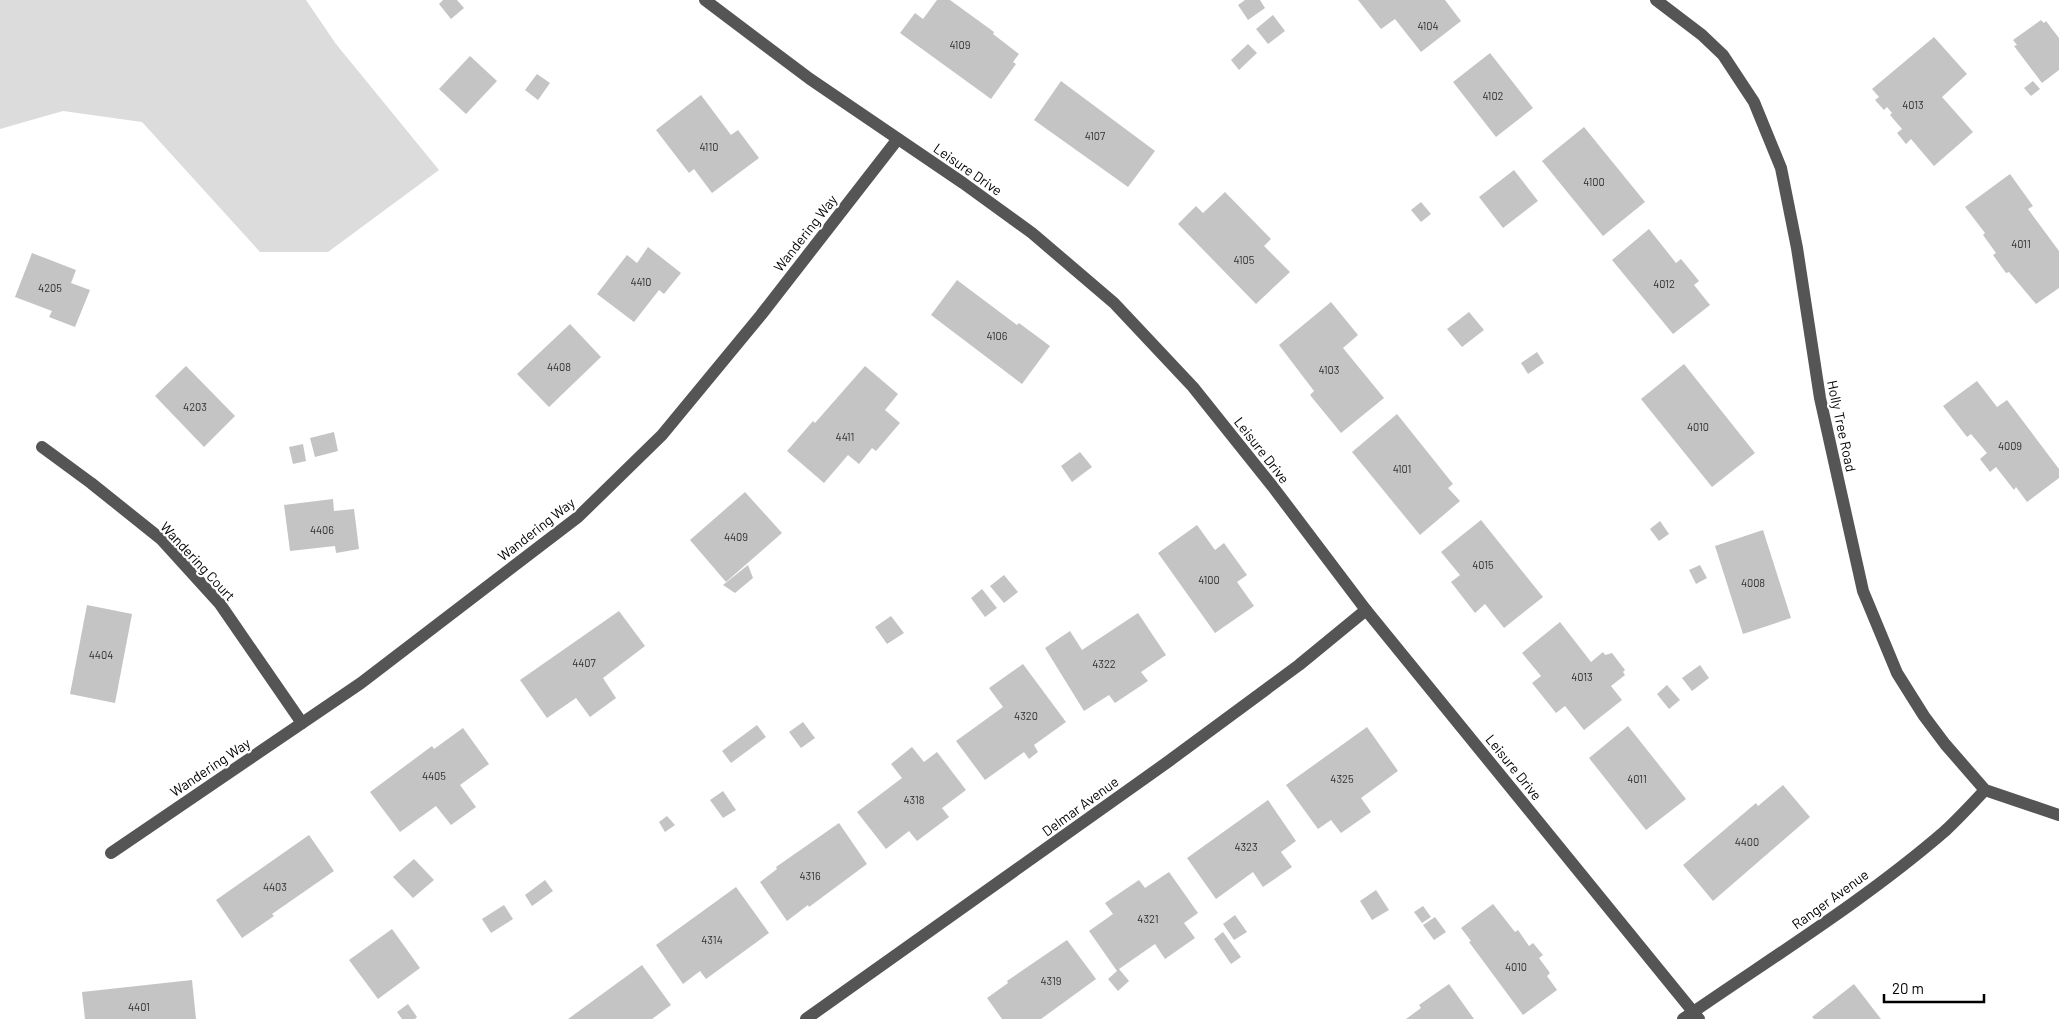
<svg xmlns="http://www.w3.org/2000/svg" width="2059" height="1019" viewBox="0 0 2059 1019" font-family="Barlow,sans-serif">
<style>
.green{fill:#dcdcdc}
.building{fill:#c4c4c4}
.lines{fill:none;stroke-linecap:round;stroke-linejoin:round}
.minor{stroke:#555;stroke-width:12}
.labels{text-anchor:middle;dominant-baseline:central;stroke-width:4.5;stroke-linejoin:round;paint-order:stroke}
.number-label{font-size:11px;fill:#313131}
.street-label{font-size:14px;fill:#000;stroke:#fff}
</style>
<rect width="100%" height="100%" fill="#fff"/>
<polygon class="green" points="0,0 306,0 336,44 439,170 328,252 260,252 142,122 63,111 0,129"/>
<g class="building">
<polygon points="443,0 457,0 464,8 451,19 439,4"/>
<polygon points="937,0 950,0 994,32 993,34 1019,54 1013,62 1016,64 991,99 900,33 915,13 923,19"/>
<polygon points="1245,0 1260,0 1265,8 1248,20 1238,5"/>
<polygon points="1358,0 1445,0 1461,21 1421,52 1395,19 1381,29"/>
<polygon points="1273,15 1285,31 1268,44 1256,29"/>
<polygon points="2041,20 2044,23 2046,21 2059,38 2059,70 2042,83 2014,46 2017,45 2013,40"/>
<polygon points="1934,37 1967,74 1942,97 1973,132 1934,166 1911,139 1906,144 1897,133 1902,129 1890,115 1892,113 1887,107 1884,110 1875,100 1879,97 1872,89"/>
<polygon points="1248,44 1257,53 1239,70 1231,60"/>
<polygon points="1490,53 1533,108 1496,137 1453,82"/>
<polygon points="470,56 497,81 466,114 439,89"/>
<polygon points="537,74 550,83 538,100 525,90"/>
<polygon points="1061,81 1155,151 1128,187 1034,120"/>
<polygon points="2033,81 2040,89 2031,96 2024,88"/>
<polygon points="701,95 731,135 738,130 759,158 712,193 694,169 689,173 656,130"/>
<polygon points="1584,127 1645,202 1603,236 1542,161"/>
<polygon points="1514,170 1538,201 1503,228 1479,197"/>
<polygon points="2010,174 2033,206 2028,209 2059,251 2059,288 2036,304 2009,272 2006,273 1993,255 1996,253 1983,235 1985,233 1965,207"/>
<polygon points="1225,192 1271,239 1264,246 1290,272 1256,304 1178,224 1196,206 1203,213"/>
<polygon points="1421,202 1431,214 1421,222 1411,210"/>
<polygon points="1649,229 1676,263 1681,259 1699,281 1694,285 1710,305 1673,334 1612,260"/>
<polygon points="648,247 681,273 664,294 659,290 634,322 597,294 627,255 637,263"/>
<polygon points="32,253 76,270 71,283 90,290 75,327 49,317 52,311 15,297"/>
<polygon points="957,280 1017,325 1019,323 1050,346 1022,384 931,315"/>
<polygon points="1331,302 1358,335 1343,348 1384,398 1341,433 1310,395 1314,391 1279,345"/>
<polygon points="1469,312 1484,330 1462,347 1447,329"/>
<polygon points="570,324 601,357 549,407 517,374"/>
<polygon points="1537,352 1544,363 1528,374 1521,363"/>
<polygon points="1684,364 1755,453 1712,487 1641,399"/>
<polygon points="186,366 235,416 204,447 155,396"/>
<polygon points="865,366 898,394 885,410 900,423 876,451 872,448 859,464 848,455 824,483 787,451 813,421 815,423"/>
<polygon points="1977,381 1997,407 2007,400 2059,469 2059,478 2027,502 2016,487 2014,490 1996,467 1990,472 1980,459 1987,453 1971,434 1967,437 1943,406"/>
<polygon points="1397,414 1453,484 1448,488 1460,501 1420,535 1352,452"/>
<polygon points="334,432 338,451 315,457 310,438"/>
<polygon points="303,444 306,461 293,464 289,447"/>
<polygon points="1080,452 1092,467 1072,482 1061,466"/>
<polygon points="745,492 782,533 726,582 690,540"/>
<polygon points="333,499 334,511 354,509 359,549 336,553 335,546 290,551 284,505"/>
<polygon points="1481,520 1543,597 1504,628 1485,604 1475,613 1451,582 1460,575 1441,552"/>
<polygon points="1660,521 1669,534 1659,541 1650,529"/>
<polygon points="1197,525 1215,550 1224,543 1247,575 1237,582 1254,606 1215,633 1158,553"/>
<polygon points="1763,530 1791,618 1743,634 1715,546"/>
<polygon points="748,565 753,578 735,593 723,585"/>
<polygon points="1700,565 1707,578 1696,584 1689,570"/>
<polygon points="1004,575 1018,592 1004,603 990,586"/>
<polygon points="982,589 997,608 985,617 971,598"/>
<polygon points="87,605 132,614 115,703 70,694"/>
<polygon points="619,611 645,646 603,678 616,698 590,717 576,698 547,718 520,680"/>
<polygon points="1138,613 1166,655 1141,672 1148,681 1115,703 1109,695 1084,711 1045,648 1070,631 1082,650"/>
<polygon points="891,616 904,633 887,644 875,627"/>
<polygon points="1560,622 1591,662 1603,652 1605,655 1612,653 1625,670 1623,672 1625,675 1611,686 1622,700 1584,730 1565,706 1556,713 1532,683 1541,676 1522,653"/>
<polygon points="1023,664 1066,722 1034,745 1038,752 1029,759 1024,752 985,780 956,741 1003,707 989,688"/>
<polygon points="1700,665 1709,678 1692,691 1682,678"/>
<polygon points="1667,685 1680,700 1669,709 1657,694"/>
<polygon points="803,722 815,738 801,748 789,732"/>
<polygon points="757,725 766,737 731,763 722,751"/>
<polygon points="1628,726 1686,799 1646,830 1589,758"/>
<polygon points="1367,727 1398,771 1361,798 1371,812 1341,833 1331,820 1318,829 1286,785"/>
<polygon points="463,728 489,764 460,785 476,807 451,825 436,806 400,832 370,792 432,746 434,749"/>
<polygon points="912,747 924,762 937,752 966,790 942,808 949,817 917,841 909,831 886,849 857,812 902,778 891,764"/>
<polygon points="1783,785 1810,817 1713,901 1683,865 1756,803 1758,806"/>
<polygon points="723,791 736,810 723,818 710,800"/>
<polygon points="1268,800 1296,841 1281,852 1292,867 1263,887 1253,872 1216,899 1187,858"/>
<polygon points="667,816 675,825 665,832 659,822"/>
<polygon points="839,823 867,864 809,907 808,905 787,921 760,882 777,869 776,867"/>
<polygon points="309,835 334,871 272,914 274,916 242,938 216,900"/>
<polygon points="414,859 434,880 413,898 393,877"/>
<polygon points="1169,872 1198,913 1184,923 1195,938 1165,959 1155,944 1119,969 1129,981 1118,991 1108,979 1117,971 1089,931 1113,914 1105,903 1139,880 1145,888"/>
<polygon points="545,880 553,891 532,906 525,895"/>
<polygon points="736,887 769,933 706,979 700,971 683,984 656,945"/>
<polygon points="1376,890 1389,910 1372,920 1360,901"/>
<polygon points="1493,904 1515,932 1518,930 1529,946 1533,943 1543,955 1539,958 1550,973 1547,976 1557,990 1523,1015 1469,942 1471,941 1461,928"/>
<polygon points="504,905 513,919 491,933 482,919"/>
<polygon points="1423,906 1431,917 1422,923 1414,912"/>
<polygon points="1235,915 1247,932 1234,940 1223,924"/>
<polygon points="1435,917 1446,932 1434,940 1423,925"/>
<polygon points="392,929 420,968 378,999 349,960"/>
<polygon points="1223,932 1241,957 1231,964 1214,939"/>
<polygon points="1067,940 1096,979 1041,1019 1002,1019 987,998 1008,983 1007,981"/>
<polygon points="642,965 671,1005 652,1019 568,1019"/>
<polygon points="192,980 196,1019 85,1019 82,992"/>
<polygon points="1449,984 1474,1019 1406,1019 1421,1008 1419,1005"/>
<polygon points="1854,984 1881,1019 1814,1019 1812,1017"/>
<polygon points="408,1004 417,1017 415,1019 402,1019 397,1012"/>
</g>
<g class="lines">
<g class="minor">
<polyline points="705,0 810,79 963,183 1032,233 1114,303 1193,387 1273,487 1366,610 1699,1019"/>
<polyline points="1656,0 1702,35 1723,55 1754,102 1781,168 1797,248 1820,398 1863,591 1897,673 1924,716 1945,744 1985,790 2059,815"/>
<polyline points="42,447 91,483 161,539 220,604 302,723"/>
<polyline points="111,853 361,683 578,517 662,435 761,315 897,140"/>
<polyline points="806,1019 1169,761 1299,665 1366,610"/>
<path d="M1683 1019C1771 958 1864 901 1945 831 1959 818 1972 804 1985 790"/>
</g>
</g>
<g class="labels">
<g class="number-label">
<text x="1428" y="25">4104</text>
<text x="960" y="44">4109</text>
<text x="1493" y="95">4102</text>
<text x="1913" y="104">4013</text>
<text x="1095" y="135">4107</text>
<text x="709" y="146">4110</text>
<text x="1594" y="181">4100</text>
<text x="2021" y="243">4011</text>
<text x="1244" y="259">4105</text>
<text x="641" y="281">4410</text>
<text x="1664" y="283">4012</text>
<text x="50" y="287">4205</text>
<text x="997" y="335">4106</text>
<text x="559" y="366">4408</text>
<text x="1329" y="369">4103</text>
<text x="195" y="406">4203</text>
<text x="1698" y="426">4010</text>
<text x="845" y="436">4411</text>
<text x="2010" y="445">4009</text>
<text x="1402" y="468">4101</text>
<text x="322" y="529">4406</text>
<text x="736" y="536">4409</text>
<text x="1483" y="564">4015</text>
<text x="1209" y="579">4100</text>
<text x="1753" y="582">4008</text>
<text x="101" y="654">4404</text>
<text x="584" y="662">4407</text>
<text x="1104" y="663">4322</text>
<text x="1582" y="676">4013</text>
<text x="1026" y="715">4320</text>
<text x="434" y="775">4405</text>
<text x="1342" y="778">4325</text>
<text x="1637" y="778">4011</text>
<text x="914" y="799">4318</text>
<text x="1747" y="841">4400</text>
<text x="1246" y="846">4323</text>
<text x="810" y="875">4316</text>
<text x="275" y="886">4403</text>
<text x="1148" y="918">4321</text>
<text x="712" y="939">4314</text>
<text x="1516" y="966">4010</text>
<text x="1051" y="980">4319</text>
<text x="139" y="1006">4401</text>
</g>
<g class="street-label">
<text transform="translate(968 169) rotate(35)">Leisure Drive</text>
<text transform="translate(805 233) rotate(-52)">Wandering Way</text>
<text transform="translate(1842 426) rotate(78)">Holly Tree Road</text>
<text transform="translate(1262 450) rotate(52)">Leisure Drive</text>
<text transform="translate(536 529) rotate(-38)">Wandering Way</text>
<text transform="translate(198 561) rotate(47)">Wandering Court</text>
<text transform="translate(210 767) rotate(-34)">Wandering Way</text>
<text transform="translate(1514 767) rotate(51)">Leisure Drive</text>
<text transform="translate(1080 806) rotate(-36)">Delmar Avenue</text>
<text transform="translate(1830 899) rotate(-36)">Ranger Avenue</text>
</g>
</g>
<path d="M1884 994v8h100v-8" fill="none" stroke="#000000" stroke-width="2.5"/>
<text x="1892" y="994" font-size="15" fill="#000000" stroke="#ffffff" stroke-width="4" paint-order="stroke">20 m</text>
</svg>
